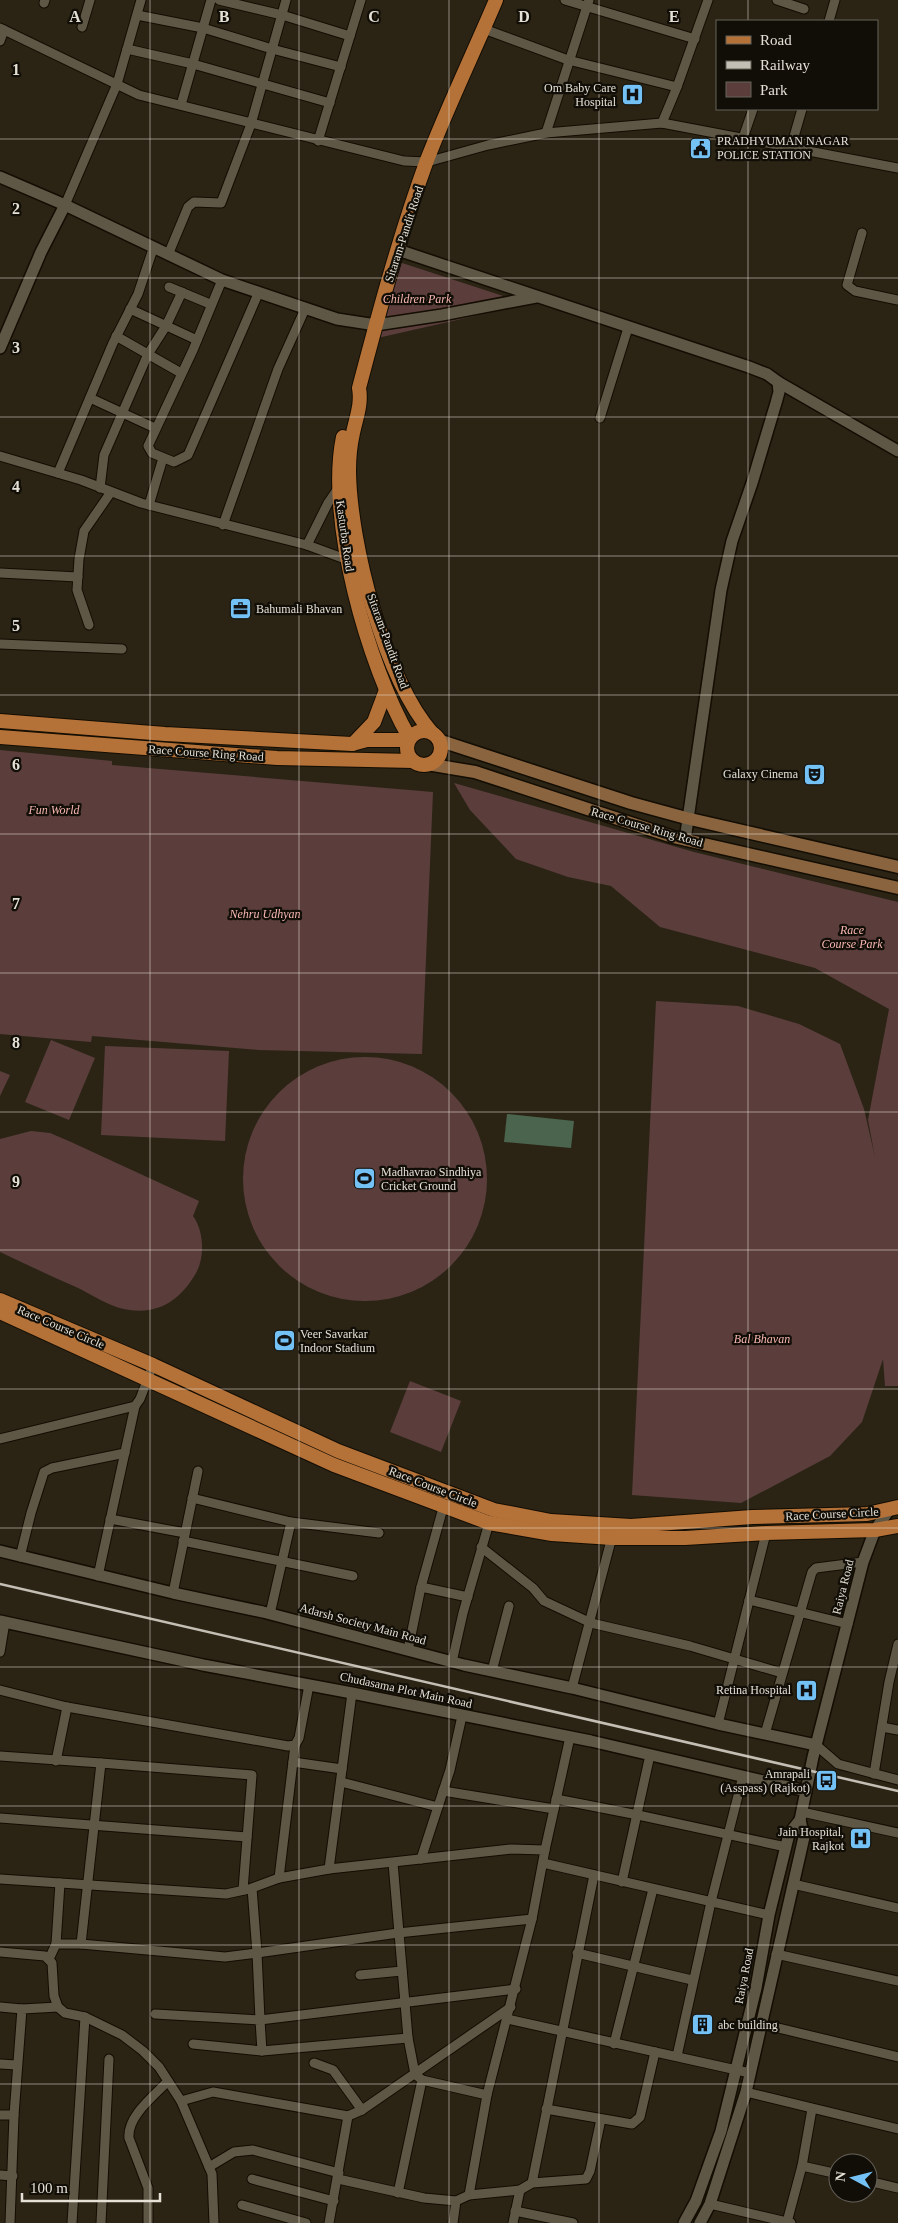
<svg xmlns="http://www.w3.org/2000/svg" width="898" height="2223" viewBox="0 0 898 2223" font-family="'Times New Roman',serif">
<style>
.green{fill:#5b3e3c}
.water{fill:#4b644d}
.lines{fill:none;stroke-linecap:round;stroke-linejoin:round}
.minor-casing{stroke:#130d02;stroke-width:11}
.tertiary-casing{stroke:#130d02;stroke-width:14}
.secondary-casing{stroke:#130d02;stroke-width:15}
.primary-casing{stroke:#130d02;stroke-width:16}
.minor{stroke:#5f5746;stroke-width:9}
.tertiary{stroke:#5f5746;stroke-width:11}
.secondary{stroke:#8a643f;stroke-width:12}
.primary{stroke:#b47138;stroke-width:14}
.rail{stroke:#c4bfb4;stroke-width:2.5}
.grid{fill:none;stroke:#e5e0d6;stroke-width:1;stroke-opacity:0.55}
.labels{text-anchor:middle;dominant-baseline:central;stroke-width:4.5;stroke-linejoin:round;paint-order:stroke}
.poi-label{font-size:12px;fill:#e5e0d6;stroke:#110e07;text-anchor:end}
.street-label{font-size:12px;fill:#e5e0d6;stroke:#110e07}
.park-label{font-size:12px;font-style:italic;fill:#f8b6b1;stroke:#110e07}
.grid-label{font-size:16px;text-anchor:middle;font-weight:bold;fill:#e5e0d6;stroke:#110e07;stroke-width:4.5;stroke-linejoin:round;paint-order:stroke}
</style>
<rect width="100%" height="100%" fill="#2b2415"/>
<g class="green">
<polygon points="396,261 528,304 373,339"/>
<polygon points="0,750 112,761 112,765 433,792 422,1054 259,1050 92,1036 91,1042 0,1034"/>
<polygon points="454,783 694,852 898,902 898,1386 885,1386 883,1359 862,1422 830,1456 741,1503 632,1495 656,1001 738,1006 799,1024 840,1044 864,1109 875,1157 868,1120 889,1009 815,968 660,927 611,886 568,877 516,859 470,810"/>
<polygon points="51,1040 95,1058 69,1120 25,1102"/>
<polygon points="105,1046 229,1051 225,1141 101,1135"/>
<circle cx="365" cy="1179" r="122"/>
<polygon points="0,1071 10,1075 0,1096"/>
<path d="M31 1131 50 1133 71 1142 199 1201 193 1216C204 1231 205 1257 196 1273 180 1301 157 1316 124 1309 108 1306 91 1294 76 1287 51 1276 25 1264 0 1252V1139Z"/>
<polygon points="410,1381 461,1401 441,1452 390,1432"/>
</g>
<polygon class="water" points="507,1114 574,1121 571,1148 504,1142"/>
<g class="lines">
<defs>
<g id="minor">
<polyline points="219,0 282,15 350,36"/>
<polyline points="565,0 695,39"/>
<polyline points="777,0 804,9"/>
<polyline points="44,3 45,0"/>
<polyline points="137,15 203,28 272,49 341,67"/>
<polyline points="829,21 835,0"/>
<polyline points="82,27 90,0"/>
<polyline points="0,28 139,95 404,161 427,162 488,145 546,133 662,123 898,168"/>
<polyline points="484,29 568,60 677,87"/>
<polyline points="0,41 4,30"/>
<polyline points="127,49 193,64 330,103"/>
<polyline points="181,105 211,0"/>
<polyline points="662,123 677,87 708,0"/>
<polyline points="546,133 589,0"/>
<polyline points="743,138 753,109"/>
<polyline points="318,141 361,0"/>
<polyline points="791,147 802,109"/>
<polyline points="65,205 117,84 141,0"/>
<polyline points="862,233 847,285 855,291 898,300"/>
<polyline points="168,255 188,207 194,202 221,203 251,124 286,0"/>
<polyline points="222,280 193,350 148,446 152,453 174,462 188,455 258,294"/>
<polyline points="169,287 210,304"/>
<polyline points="130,309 197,340"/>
<polyline points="116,336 181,373"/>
<polyline points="90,398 155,428"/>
<polyline points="600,418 628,328"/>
<polyline points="0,456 81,480 141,503 307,545 328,503 339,487"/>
<polyline points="58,473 113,343 138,294 153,249"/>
<polyline points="100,488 104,455 148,354 166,326 182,292"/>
<polyline points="149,505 163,458"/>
<polyline points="223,525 278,369 305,309"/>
<polyline points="307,545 348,560 352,560"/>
<polyline points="0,573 78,577"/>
<polyline points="89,625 77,590 79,559 84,531 111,492"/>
<polyline points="0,644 122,649"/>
<polyline points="0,1439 135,1406 140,1399 153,1365"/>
<polyline points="192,1498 291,1522"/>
<polyline points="110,1519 185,1533"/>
<polyline points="183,1541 353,1576"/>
<polyline points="481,1547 533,1588 544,1601 591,1623 690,1646 782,1673"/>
<polyline points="20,1557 31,1513 44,1472 52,1468 125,1453"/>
<polyline points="98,1576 135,1406"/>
<polyline points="421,1587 468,1597"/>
<polyline points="173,1593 198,1471"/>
<polyline points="749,1600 848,1624"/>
<polyline points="270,1614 291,1522 379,1533"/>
<polyline points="408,1650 421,1587 443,1508"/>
<polyline points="0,1652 5,1622"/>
<polyline points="452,1662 463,1613 489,1523"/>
<polyline points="492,1671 509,1606"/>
<polyline points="572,1688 613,1533"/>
<polyline points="0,1690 67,1707 288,1746 295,1745 299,1738 309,1685"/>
<polyline points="718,1724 766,1533"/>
<polyline points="882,1727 898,1730"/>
<polyline points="765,1734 812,1572 816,1568 863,1562"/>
<polyline points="295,1745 279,1878 329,1869 352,1693"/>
<polyline points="816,1745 838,1764 898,1780"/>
<polyline points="0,1756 101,1763 81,1944 56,1944 49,1959"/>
<polyline points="56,1761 67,1707"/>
<polyline points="293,1762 342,1769"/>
<polyline points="101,1763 252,1775 243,1890"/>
<polyline points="874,1774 889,1682 898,1644"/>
<polyline points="341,1782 438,1807"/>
<polyline points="443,1791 554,1809"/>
<polyline points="556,1799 638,1815 786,1847"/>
<polyline points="802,1812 898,1833"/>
<polyline points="0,1818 247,1837"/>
<polyline points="545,1850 570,1737"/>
<polyline points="421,1859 450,1770 462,1716"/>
<polyline points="393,1863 408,2038 415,2074 422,2080 487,2095"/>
<polyline points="543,1863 769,1915"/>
<polyline points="329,1869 511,1849 545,1850 532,1919 487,2095 469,2195"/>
<polyline points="279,1878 252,1888 257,1953 398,1933 532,1919"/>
<polyline points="0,1879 226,1894 249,1889"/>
<polyline points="622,1882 650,1755"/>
<polyline points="793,1884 898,1908"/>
<polyline points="56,1944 60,1883"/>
<polyline points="81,1944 225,1957 257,1953 260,2020 516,1989"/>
<polyline points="0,1952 45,1956 52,1963 54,1996 58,2007 65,2013 85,2017 122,2035 143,2051 159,2067 181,2101 212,2174 214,2223"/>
<polyline points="577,1953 692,1980"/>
<polyline points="776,1954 898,1981"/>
<polyline points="360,1975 402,1971"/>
<polyline points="0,2007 22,2009"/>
<polyline points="155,2014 260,2020 262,2051"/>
<polyline points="507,2019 750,2073"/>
<polyline points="762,2024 898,2057"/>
<polyline points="193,2044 262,2051 408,2038"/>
<polyline points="614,2044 653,1889"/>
<polyline points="677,2056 711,1902 743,1776"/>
<polyline points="314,2063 333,2070 362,2110"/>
<polyline points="0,2064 17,2065"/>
<polyline points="746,2092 898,2129"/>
<polyline points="181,2101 213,2092 348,2116 362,2110 511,2007"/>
<polyline points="546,2109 632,2124 640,2117 655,2052"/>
<polyline points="0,2115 14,2115"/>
<polyline points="802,2166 838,2174"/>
<polyline points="209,2167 234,2152 253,2150 339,2173"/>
<polyline points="0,2175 13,2176"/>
<polyline points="252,2179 334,2201"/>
<polyline points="338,2179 424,2198 456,2201 453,2223"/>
<polyline points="868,2181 898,2188"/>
<polyline points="532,2183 594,1875"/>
<polyline points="398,2193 422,2080"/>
<polyline points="456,2201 469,2195 520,2190 532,2183 586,2179 590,2171 601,2119"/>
<polyline points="710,2204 791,2223"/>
<polyline points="242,2205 306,2223"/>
<polyline points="515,2211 573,2223"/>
<polyline points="787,2222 802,2166 812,2109"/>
<polyline points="10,2223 14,2115 22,2009 58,2007"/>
<polyline points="72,2223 85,2017"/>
<polyline points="101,2223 109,2059"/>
<path d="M148 2223V2188L129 2138C127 2116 154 2096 168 2081"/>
<polyline points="329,2223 348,2116"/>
<polyline points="513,2223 520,2190"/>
</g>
<g id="tertiary">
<polyline points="0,177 65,205 222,280 337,319 376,325 442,315 536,297"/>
<polyline points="398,250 749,367 767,374 778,382 779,392 776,403 752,483 732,541 721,590 685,840"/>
<polyline points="0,348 41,252 65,205"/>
<polyline points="778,382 898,451"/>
<polyline points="0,1551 173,1593 263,1612 464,1665 572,1688 718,1724 816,1745"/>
<polyline points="0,1621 203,1665 352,1693 591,1741 806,1791"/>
<polyline points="684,2223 696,2201 721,2131 756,1988 769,1915 789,1834 800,1820"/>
<polyline points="700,2223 710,2204 746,2092 804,1837 800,1820 813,1757 863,1562 875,1530 889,1510"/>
</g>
<g id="secondary">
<polyline points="438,740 631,803 686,818 898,867"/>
<polyline points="427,764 475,772 673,837 898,888"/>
</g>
<g id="primary">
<path d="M343 437C326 519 368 666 409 737"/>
<polyline points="0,721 165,734 352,744 367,740 408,740"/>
<circle cx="424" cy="748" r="17"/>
<path d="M432 733C384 677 350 544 349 471 349 458 350 446 353 433 356 418 362 404 359 388 379 312 400 234 427 160 448 106 473 54 496 0"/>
<polyline points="0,737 277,758 413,761"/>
<polyline points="353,744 374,722 386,690"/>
<polyline points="0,1300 153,1365 338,1451 494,1510 551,1521 631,1526 752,1517 867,1514 898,1507"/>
<polyline points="0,1312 334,1465 489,1523 552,1534 612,1538 685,1538 766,1533 875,1530 898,1526"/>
</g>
</defs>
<use href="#minor" class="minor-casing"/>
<use href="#tertiary" class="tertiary-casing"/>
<use href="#secondary" class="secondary-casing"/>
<use href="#primary" class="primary-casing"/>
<use href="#minor" class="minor"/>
<use href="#tertiary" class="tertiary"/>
<use href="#secondary" class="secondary"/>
<use href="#primary" class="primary"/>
<polyline class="rail" points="0,1584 898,1791"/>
</g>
<path class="grid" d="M150 0V2223M299 0V2223M449 0V2223M599 0V2223M748 0V21M748 109V2223M0 139H898M0 278H898M0 417H898M0 556H898M0 695H898M0 834H898M0 973H898M0 1112H898M0 1250H898M0 1389H898M0 1528H898M0 1667H898M0 1806H898M0 1945H898M0 2084H898"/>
<defs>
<symbol id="hospital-square" viewBox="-11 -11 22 22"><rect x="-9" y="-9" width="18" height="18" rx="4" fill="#73c1f5" stroke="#110e07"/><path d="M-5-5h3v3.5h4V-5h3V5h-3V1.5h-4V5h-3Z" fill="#111"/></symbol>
<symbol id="civic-square" viewBox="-11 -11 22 22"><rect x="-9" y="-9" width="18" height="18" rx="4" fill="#73c1f5" stroke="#110e07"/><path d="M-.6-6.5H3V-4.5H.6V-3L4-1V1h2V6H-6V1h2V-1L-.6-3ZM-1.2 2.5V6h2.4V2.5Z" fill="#111"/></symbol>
<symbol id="office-square" viewBox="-11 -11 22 22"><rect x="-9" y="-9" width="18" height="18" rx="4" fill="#73c1f5" stroke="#110e07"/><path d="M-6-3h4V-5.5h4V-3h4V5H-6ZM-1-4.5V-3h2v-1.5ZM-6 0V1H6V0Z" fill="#111"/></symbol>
<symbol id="theatre-square" viewBox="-11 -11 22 22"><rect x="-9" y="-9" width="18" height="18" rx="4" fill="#73c1f5" stroke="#110e07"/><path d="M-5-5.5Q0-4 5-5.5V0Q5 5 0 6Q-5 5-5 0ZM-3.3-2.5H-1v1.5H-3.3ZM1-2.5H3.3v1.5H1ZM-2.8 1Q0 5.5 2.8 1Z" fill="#111"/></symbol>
<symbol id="stadium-square" viewBox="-11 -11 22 22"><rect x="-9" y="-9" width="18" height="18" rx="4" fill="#73c1f5" stroke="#110e07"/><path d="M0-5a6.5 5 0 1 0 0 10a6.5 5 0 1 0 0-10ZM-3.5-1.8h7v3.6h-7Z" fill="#111"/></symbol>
<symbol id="bus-square" viewBox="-11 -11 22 22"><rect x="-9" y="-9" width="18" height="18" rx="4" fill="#73c1f5" stroke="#110e07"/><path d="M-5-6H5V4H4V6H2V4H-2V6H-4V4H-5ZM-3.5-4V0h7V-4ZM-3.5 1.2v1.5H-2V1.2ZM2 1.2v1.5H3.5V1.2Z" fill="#111"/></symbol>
<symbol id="building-square" viewBox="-11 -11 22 22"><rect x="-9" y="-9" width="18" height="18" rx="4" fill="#73c1f5" stroke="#110e07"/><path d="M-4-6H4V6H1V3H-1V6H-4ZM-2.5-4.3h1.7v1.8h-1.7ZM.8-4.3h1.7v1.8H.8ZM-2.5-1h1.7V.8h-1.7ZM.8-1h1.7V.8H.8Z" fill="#111"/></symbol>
</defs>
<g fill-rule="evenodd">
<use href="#hospital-square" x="620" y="82" width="25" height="25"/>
<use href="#civic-square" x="688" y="136" width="25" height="25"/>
<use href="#office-square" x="228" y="596" width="25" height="25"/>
<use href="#theatre-square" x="802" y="762" width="25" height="25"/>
<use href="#stadium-square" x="352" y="1166" width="25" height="25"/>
<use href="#stadium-square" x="272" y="1328" width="25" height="25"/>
<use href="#hospital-square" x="794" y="1678" width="25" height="25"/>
<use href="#bus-square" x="814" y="1768" width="25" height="25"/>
<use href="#hospital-square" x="848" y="1826" width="25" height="25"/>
<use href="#building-square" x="690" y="2012" width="25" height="25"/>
</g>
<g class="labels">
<g class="poi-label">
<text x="616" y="88">Om Baby Care<tspan x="616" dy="14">Hospital</tspan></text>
<text x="717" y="141" text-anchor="start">PRADHYUMAN NAGAR<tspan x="717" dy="14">POLICE STATION</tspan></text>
<text x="256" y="609" text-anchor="start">Bahumali Bhavan</text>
<text x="798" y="774">Galaxy Cinema</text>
<text x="381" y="1172" text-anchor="start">Madhavrao Sindhiya<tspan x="381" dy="14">Cricket Ground</tspan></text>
<text x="300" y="1334" text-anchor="start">Veer Savarkar<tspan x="300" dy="14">Indoor Stadium</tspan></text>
<text x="791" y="1690">Retina Hospital</text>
<text x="810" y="1774">Amrapali<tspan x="810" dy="14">(Asspass) (Rajkot)</tspan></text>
<text x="844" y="1832">Jain Hospital,<tspan x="844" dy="14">Rajkot</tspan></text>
<text x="718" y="2025" text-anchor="start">abc building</text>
</g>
<g class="street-label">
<text transform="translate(404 234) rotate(-72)">Sitaram-Pandit Road</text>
<text transform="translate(345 536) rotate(82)">Kasturba Road</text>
<text transform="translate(388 641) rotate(70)">Sitaram-Pandit Road</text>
<text transform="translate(206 753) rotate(4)">Race Course Ring Road</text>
<text transform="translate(647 827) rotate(16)">Race Course Ring Road</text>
<text transform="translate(61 1327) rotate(23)">Race Course Circle</text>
<text transform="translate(433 1487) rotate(21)">Race Course Circle</text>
<text transform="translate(832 1514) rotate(-3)">Race Course Circle</text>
<text transform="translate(843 1587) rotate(-76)">Raiya Road</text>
<text transform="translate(363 1624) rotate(15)">Adarsh Society Main Road</text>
<text transform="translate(406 1690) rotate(12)">Chudasama Plot Main Road</text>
<text transform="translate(744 1976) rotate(-79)">Raiya Road</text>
</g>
<g class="park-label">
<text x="417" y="299">Children Park</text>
<text x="54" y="810">Fun World</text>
<text x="265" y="914">Nehru Udhyan</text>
<text x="852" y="930">Race<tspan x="852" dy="14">Course Park</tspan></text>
<text x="762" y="1339">Bal Bhavan</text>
</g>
</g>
<g class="grid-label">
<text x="75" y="22">A</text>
<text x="224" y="22">B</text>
<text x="374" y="22">C</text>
<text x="524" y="22">D</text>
<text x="674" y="22">E</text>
<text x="16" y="75">1</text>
<text x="16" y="214">2</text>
<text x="16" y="353">3</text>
<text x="16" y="492">4</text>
<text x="16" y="631">5</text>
<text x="16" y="770">6</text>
<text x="16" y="909">7</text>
<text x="16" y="1048">8</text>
<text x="16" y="1187">9</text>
</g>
<rect x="716" y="20" width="162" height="90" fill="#110e07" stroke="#66625a"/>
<rect x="726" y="36" width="25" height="8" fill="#b47138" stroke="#66625a"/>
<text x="760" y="45" font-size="15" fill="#e5e0d6">Road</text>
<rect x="726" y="61" width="25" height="8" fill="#c4bfb4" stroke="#66625a"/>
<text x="760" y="70" font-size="15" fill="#e5e0d6">Railway</text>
<rect x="726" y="82" width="25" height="15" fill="#5b3e3c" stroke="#66625a"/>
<text x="760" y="95" font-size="15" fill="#e5e0d6">Park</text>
<g transform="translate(853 2178) rotate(277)"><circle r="24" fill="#110e07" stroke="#66625a"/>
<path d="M0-4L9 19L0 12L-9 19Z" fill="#73c1f5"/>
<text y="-8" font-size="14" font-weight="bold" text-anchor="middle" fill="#e5e0d6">N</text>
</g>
<path d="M22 2193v8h138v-8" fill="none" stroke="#e5e0d6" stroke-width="2.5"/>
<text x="30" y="2193" font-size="15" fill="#e5e0d6" stroke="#110e07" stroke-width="4" paint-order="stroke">100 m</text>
</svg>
